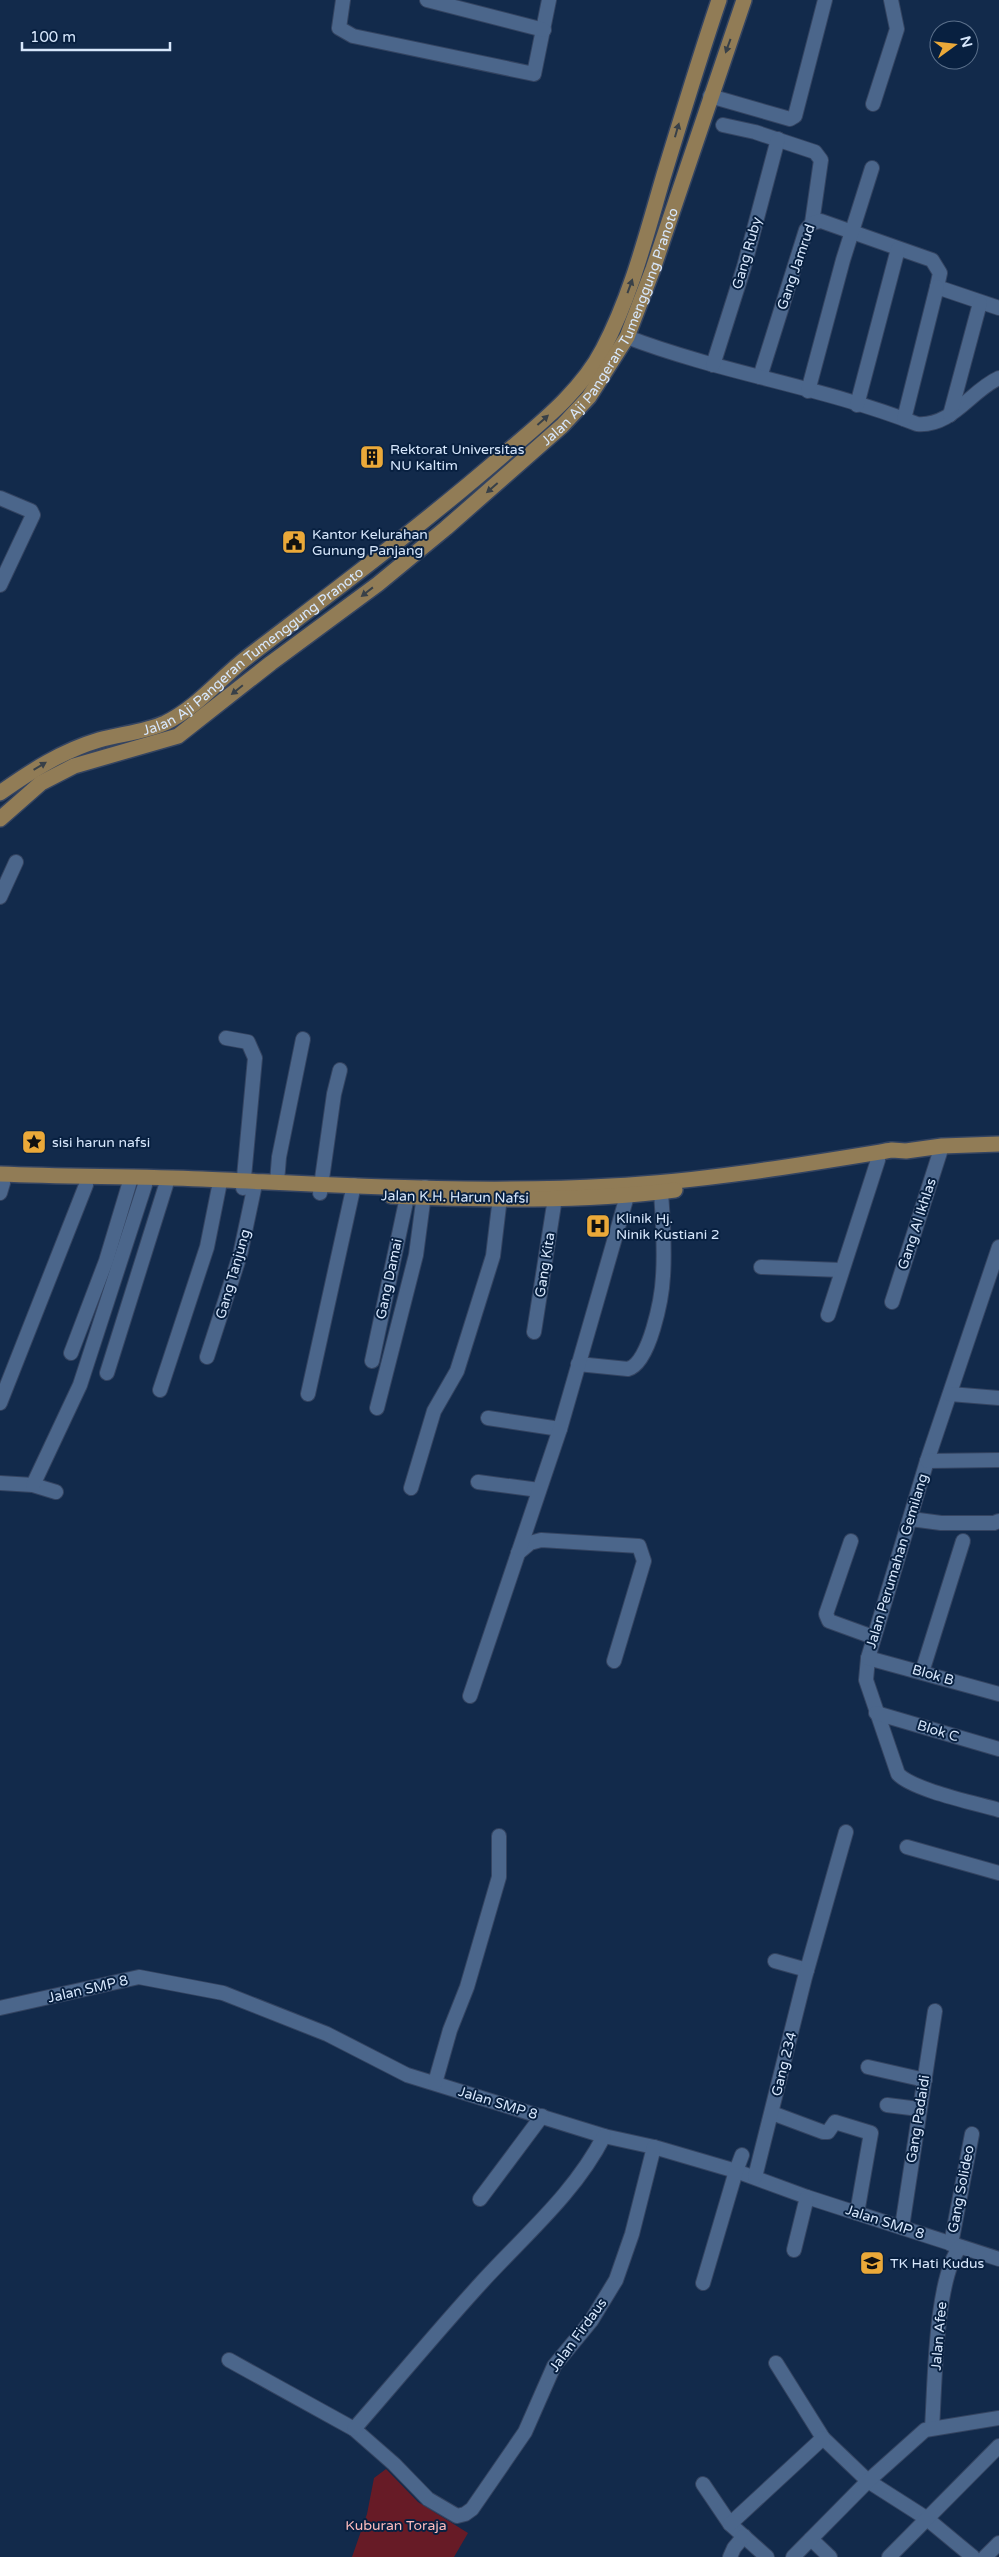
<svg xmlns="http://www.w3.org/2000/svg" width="999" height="2557" viewBox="0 0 999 2557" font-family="'Varela Round',sans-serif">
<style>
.green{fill:#671b26}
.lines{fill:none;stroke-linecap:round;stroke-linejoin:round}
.minor-casing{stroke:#344461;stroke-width:16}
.major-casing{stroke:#344461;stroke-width:18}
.minor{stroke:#4b668b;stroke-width:14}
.major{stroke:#917c56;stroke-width:15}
.oneway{fill:#384048}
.labels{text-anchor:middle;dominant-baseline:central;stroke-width:4;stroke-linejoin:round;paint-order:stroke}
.street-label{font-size:14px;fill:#d7e7fc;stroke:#082040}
.poi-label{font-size:14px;fill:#d7e7fc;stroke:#082040;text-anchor:start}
.park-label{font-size:14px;fill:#fcbabc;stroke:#082040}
</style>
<rect width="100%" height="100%" fill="#122a4b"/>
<polygon class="green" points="386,2469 418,2502 468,2533 454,2557 352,2557 367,2514 374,2478"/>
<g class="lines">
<defs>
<g id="minor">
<polyline points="343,0 339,28 353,36 534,74 549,0"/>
<polyline points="427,0 544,30"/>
<polyline points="710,96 790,119 795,116 825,0"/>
<polyline points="873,104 897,29 891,0"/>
<polyline points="723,125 755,132 815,152 821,160 812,223 806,230 760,377"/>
<polyline points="812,223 821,221 932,260 940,273 937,287 999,308"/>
<path d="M627 337C721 373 823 387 917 424 952 427 970 391 999 378"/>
<polyline points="713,365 744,267 778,139"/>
<polyline points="808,391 843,260 872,168"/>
<polyline points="857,405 898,249"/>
<polyline points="950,415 980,303"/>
<polyline points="904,419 937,287"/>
<polyline points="0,498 31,511 33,515 0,585"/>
<polyline points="0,897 16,862"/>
<polyline points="226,1038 248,1042 255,1058 243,1188"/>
<polyline points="277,1182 279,1157 303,1039"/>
<polyline points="0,1193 3,1183"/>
<polyline points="320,1193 334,1094 340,1070"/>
<path d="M999 1247 927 1461 868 1658 866 1680 898 1774C913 1790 975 1803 999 1810"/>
<polyline points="761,1267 841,1270"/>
<polyline points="892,1302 942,1146"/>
<polyline points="828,1315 878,1160"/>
<polyline points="534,1332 555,1198"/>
<polyline points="71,1353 106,1261 131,1178"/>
<polyline points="207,1357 240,1255 254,1189"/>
<polyline points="372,1361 407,1197"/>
<path d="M578 1364 628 1369C650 1363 662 1297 663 1276 665 1248 663 1220 661 1192"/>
<polyline points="107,1373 166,1185"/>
<polyline points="160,1390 207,1247 219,1187"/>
<polyline points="308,1394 354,1185"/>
<polyline points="950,1394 999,1398"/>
<polyline points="0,1403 86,1185"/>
<polyline points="377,1408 416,1255 425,1187"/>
<polyline points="488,1418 560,1429"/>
<polyline points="927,1461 999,1460"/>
<polyline points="478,1482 539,1490"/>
<polyline points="0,1483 33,1485 56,1492"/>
<polyline points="33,1485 80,1385 145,1185"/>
<polyline points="411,1488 434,1411 457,1371 488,1272 493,1256 501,1189"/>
<polyline points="911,1519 941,1523 994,1523 999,1521"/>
<polyline points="851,1541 826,1614 829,1621 873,1637"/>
<polyline points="518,1553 530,1543 541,1540 639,1546 644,1561 614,1661"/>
<polyline points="868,1658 999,1694"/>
<polyline points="922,1672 963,1541"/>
<polyline points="470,1696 560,1429 627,1196"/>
<polyline points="876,1713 999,1749"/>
<polyline points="907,1847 999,1873"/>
<polyline points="775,1961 807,1970"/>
<polyline points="0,2008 139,1977 223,1993 327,2034 407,2075 604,2136 654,2147 736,2171 807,2197 999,2259"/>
<polyline points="868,2067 925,2080"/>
<polyline points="435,2083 450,2030 467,1987 499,1877 499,1836"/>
<polyline points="887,2105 919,2109"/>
<polyline points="772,2113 823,2132 828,2132 835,2122 871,2133 857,2213"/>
<polyline points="755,2177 805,1977 846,1832"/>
<polyline points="480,2199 542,2116"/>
<polyline points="902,2227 935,2011"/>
<polyline points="951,2244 972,2134"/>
<polyline points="794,2250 807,2197"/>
<polyline points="703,2283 736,2171 742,2155"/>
<polyline points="229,2360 354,2429 394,2464 428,2499 457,2516 465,2514 472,2509 525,2432 554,2366 591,2321 616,2280 632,2234 654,2147"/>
<polyline points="776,2363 823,2438 868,2481 926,2518 973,2557"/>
<path d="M932 2428C935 2384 935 2279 960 2247"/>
<path d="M354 2429C397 2380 438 2330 482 2282 525 2235 575 2193 604 2136"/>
<polyline points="703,2484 730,2524 767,2557"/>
<polyline points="730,2524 823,2438"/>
<polyline points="811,2539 830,2557"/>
<polyline points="730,2557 734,2548 744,2536"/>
<polyline points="793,2557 868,2481 925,2430 999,2418"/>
<polyline points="889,2557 999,2446"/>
<polyline points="985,2557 999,2543"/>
</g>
<g id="major">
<path id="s1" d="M0 793C31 771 62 751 99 740 120 734 145 732 165 723 198 707 221 677 249 656 335 590 421 526 502 456 538 425 581 392 603 349 631 296 646 236 663 178 681 119 699 59 719 0"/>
<path id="s2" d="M0 819 41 783 74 766 178 736 271 663 378 584 446 528 562 426 589 397 627 337 653 269 744 0"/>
<path d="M0 1174C67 1177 135 1176 202 1179 338 1185 475 1194 611 1186 705 1181 800 1165 892 1150L906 1151 942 1146 999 1144"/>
<path d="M391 1196C486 1200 581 1202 675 1190"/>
</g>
</defs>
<use href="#minor" class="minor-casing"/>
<use href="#major" class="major-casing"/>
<use href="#minor" class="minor"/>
<use href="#major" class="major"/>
</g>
<defs><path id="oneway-solid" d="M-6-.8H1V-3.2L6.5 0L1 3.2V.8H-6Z" transform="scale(1.25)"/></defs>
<g class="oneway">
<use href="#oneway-solid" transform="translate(728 46) rotate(110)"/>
<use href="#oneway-solid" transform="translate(677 130) rotate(-74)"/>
<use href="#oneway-solid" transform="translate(630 286) rotate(-70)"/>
<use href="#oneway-solid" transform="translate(543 420) rotate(-42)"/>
<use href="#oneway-solid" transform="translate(492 488) rotate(139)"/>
<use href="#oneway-solid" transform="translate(367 592) rotate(142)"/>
<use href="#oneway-solid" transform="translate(237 690) rotate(141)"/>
<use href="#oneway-solid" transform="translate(40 766) rotate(-31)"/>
</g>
<defs>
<symbol id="building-square" viewBox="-11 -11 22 22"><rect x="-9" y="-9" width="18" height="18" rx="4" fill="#eba939" stroke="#082040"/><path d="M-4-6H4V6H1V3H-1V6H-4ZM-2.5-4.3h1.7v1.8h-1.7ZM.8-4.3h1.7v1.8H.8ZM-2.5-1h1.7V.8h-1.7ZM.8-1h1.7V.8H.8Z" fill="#111"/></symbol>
<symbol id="civic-square" viewBox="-11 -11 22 22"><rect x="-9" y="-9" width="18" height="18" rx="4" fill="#eba939" stroke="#082040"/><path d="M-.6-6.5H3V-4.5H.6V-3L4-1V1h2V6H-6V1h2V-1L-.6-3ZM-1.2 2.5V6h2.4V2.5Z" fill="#111"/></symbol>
<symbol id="sight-square" viewBox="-11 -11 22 22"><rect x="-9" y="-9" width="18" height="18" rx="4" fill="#eba939" stroke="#082040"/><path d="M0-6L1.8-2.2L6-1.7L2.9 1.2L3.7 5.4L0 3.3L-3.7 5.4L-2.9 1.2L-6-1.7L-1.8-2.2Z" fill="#111"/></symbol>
<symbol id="hospital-square" viewBox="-11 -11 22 22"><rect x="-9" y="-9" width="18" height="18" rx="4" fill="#eba939" stroke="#082040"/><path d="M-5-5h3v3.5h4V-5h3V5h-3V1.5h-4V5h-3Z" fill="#111"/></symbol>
<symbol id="school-square" viewBox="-11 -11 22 22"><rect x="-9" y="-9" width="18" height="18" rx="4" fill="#eba939" stroke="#082040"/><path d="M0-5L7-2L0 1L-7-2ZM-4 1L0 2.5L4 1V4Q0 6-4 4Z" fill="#111"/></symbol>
</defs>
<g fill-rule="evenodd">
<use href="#building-square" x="358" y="443" width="28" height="28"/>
<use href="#civic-square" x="280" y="528" width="28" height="28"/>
<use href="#sight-square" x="20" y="1128" width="28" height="28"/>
<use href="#hospital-square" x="584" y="1212" width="28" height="28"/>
<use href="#school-square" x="858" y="2249" width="28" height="28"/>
</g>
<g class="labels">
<g class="street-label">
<text transform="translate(747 253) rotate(-74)">Gang Ruby</text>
<text transform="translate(796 267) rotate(-71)">Gang Jamrud</text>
<text stroke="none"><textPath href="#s2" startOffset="805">Jalan Aji Pangeran Tumenggung Pranoto</textPath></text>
<text stroke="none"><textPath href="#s1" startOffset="294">Jalan Aji Pangeran Tumenggung Pranoto</textPath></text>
<text transform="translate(455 1197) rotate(1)">Jalan K.H. Harun Nafsi</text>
<text transform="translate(917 1224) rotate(-72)">Gang Al Ikhlas</text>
<text transform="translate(545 1265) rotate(-81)">Gang Kita</text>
<text transform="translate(233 1274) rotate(-74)">Gang Tanjung</text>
<text transform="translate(389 1279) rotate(-78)">Gang Damai</text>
<text transform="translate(897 1561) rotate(-73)">Jalan Perumahan Gemilang</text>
<text transform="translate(933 1675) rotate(16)">Blok B</text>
<text transform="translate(938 1731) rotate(17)">Blok C</text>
<text transform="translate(88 1989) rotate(-13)">Jalan SMP 8</text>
<text transform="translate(784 2064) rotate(-76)">Gang 234</text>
<text transform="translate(498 2103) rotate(17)">Jalan SMP 8</text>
<text transform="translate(918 2119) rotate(-81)">Gang Padaidi</text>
<text transform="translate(961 2189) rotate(-79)">Gang Solideo</text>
<text transform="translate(885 2222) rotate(18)">Jalan SMP 8</text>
<text transform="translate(578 2335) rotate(-54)">Jalan Firdaus</text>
<text transform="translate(939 2336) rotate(-85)">Jalan Afee</text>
</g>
<g class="poi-label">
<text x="390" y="449">Rektorat Universitas<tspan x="390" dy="16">NU Kaltim</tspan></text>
<text x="312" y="534">Kantor Kelurahan<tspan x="312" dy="16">Gunung Panjang</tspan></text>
<text x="52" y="1142">sisi harun nafsi</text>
<text x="616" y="1218">Klinik Hj.<tspan x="616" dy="16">Ninik Kustiani 2</tspan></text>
<text x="890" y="2263">TK Hati Kudus</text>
</g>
<g class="park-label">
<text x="396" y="2525">Kuburan Toraja</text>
</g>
</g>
<g transform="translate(954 45) rotate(75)"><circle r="24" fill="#082040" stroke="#5b708b"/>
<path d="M0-4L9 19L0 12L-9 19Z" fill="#eba939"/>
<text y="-8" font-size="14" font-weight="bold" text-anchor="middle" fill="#d7e7fc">N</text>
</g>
<path d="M22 42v8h148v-8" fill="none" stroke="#d7e7fc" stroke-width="2.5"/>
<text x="30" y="42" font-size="15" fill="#d7e7fc" stroke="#082040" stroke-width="4" paint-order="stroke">100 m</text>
</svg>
